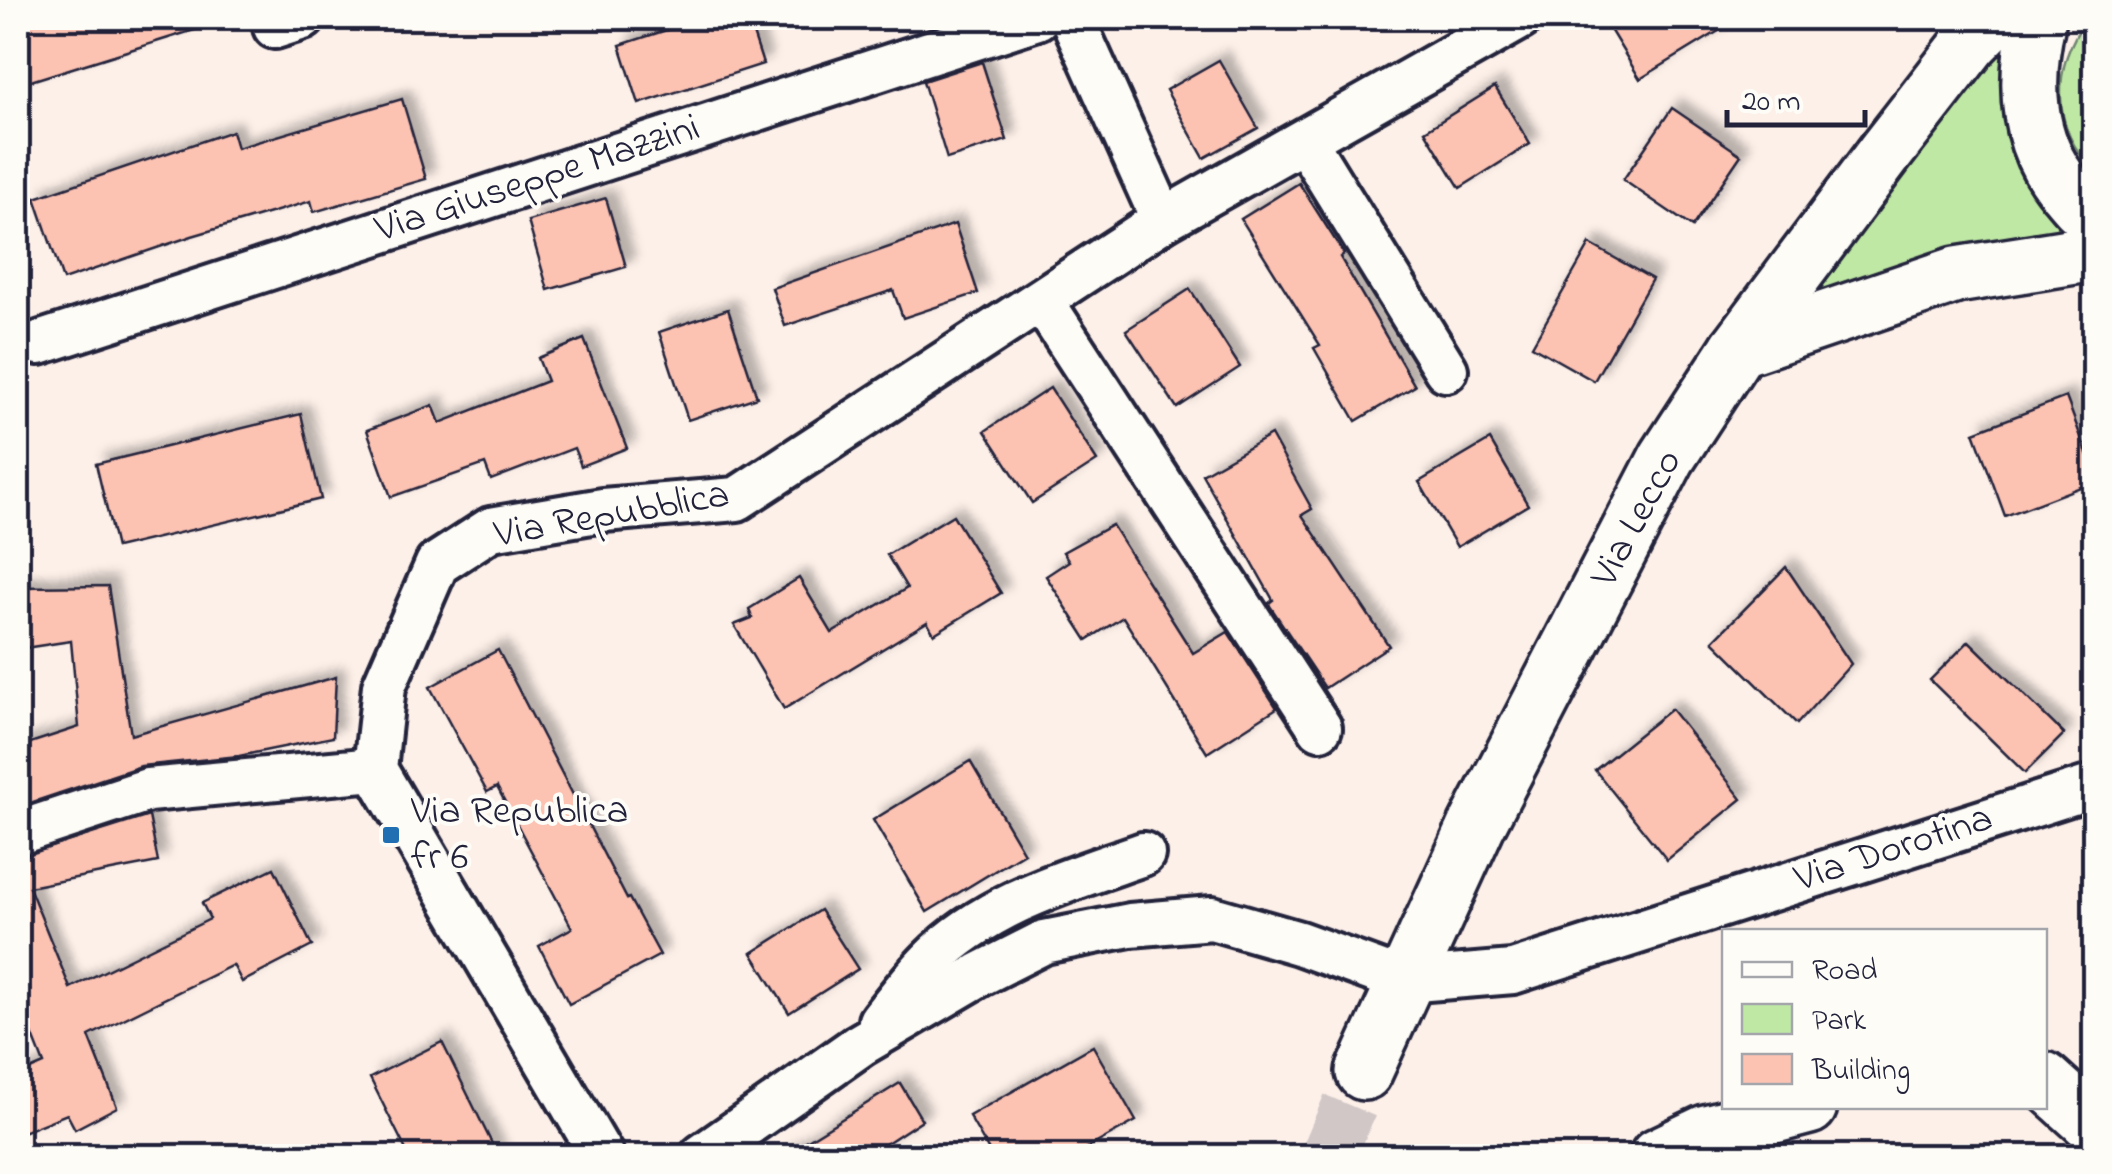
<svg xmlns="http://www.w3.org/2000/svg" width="2112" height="1174" viewBox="0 0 2112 1174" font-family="'Indie Flower',sans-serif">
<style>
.green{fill:#bfe8a4;stroke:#708570;stroke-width:2.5}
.building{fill:#fcc2b2;stroke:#22223b;stroke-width:2.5;filter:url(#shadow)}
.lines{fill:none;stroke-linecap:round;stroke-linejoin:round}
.secondary-tunnel{stroke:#d1c7c6;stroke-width:55;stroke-dasharray:55 28;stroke-linecap:butt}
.street-casing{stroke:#22223b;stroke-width:50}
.secondary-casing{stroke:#22223b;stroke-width:62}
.highway-casing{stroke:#22223b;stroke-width:62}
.street{stroke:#fdfcf7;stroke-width:42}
.secondary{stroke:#fdfcf7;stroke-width:55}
.highway{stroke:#fdfcf7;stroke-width:55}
.poi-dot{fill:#1f6fb2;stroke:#fdfcf7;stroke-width:4}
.labels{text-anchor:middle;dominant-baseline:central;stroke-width:8;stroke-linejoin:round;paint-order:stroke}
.street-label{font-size:40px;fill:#22223b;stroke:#fdfcf7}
.poi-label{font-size:40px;fill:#22223b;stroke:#fdfcf7;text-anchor:start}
</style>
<defs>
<filter id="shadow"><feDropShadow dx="9" dy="-9" stdDeviation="5" flood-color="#0004"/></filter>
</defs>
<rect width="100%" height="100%" fill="#fdf0e9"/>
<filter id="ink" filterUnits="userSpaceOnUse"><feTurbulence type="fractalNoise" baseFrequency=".01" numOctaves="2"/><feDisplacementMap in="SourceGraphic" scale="20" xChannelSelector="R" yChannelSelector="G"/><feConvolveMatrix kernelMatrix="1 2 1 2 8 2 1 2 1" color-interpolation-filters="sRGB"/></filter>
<g filter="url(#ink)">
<g class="green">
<polygon points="2009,18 2005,124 2025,179 2078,231 1773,323"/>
<path d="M2087 18H2094V170C2050 128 2052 66 2087 18Z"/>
</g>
<g class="building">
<polygon points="18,18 206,18 207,26 18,85"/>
<polygon points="704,18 748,18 763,64 639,104 620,45"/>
<polygon points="1603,18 1740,18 1640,79"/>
<polygon points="1219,60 1258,128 1204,158 1166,90"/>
<polygon points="982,62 1007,140 947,159 923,81"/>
<polygon points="1495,87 1530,144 1460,188 1425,131"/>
<polygon points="402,99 426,179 314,212 311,201 192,236 63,280 35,198 232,131 237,148"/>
<polygon points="1672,108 1741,155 1692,227 1623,180"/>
<polygon points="1299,183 1344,254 1340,257 1415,386 1356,421 1314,348 1320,345 1241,219"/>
<polygon points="606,198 626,267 548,290 528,221"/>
<polygon points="955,224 978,293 903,318 893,290 785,326 772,288"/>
<polygon points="1590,244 1652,279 1594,381 1532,346"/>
<polygon points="1190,289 1240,367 1177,408 1126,330"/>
<polygon points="728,309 757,397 688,420 659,332"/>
<polygon points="584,339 627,448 581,466 574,448 491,480 485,464 391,497 367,430 433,405 440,423 547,381 538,358"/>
<polygon points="1050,388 1097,461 1032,503 985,431"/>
<polygon points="2066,397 2094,472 2094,482 2005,516 1974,432"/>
<polygon points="301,414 321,499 116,548 96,464"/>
<polygon points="1271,435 1312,509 1302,515 1389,646 1325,688 1270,606 1269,603 1273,600 1202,474"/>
<polygon points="1490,440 1528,505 1457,547 1419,482"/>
<polygon points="953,515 1001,593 934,634 927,622 784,709 734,625 752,618 749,609 799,578 832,633 907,588 887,555"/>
<polygon points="1112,525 1193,653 1228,632 1277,708 1207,753 1123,617 1087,640 1046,576 1069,561 1063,552"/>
<polygon points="1786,567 1851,664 1797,724 1713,641"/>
<polygon points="108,586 131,735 336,677 333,737 239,756 141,766 18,807 18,747 79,727 71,641 18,649 18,587"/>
<polygon points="1969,641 2064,734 2025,773 1930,680"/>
<polygon points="498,650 627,899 629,898 660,955 569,1004 539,946 572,928 497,787 487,792 430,687"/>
<polygon points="1671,709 1742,799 1667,860 1595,770"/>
<polygon points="970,761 1024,853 927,912 873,820"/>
<polygon points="149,816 158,862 29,887 70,988 210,919 202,903 274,868 312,946 242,982 233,965 89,1036 117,1107 75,1129 67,1114 18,1134 18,1075 44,1064 18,998 18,857"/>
<polygon points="820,910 858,969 789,1013 752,953"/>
<polygon points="442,1042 498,1156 409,1156 370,1078"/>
<polygon points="1093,1046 1136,1121 1073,1156 992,1156 969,1116"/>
<polygon points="900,1083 922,1120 867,1156 782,1156"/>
</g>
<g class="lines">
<polyline class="secondary-tunnel" points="1328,1156 1364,1072"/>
<defs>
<g id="street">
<polyline points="1072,18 1163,220"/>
<polyline points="275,27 303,18"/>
<polyline points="1305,141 1446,370"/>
<polyline points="1042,301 1320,728"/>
<polyline points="39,343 1037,18"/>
<polyline points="18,833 148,790 375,769"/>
<path d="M880 1021C896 1001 912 979 930 961 987 903 1069 880 1143 854"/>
<polyline points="602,1156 375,769 384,686 437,564 491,529 603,510 737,499 1163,220 1520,18"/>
<polyline points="702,1156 860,1045 979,975 1044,942 1130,925 1212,918 1299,943 1403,981 1513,972 2094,786"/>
</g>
<g id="secondary">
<polyline points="1364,1072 1477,825 1667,458 1738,349 1884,154 1971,42 1995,18"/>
<polyline points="2044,1080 2094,1125"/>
<polyline points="1658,1156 1706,1133 1809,1106"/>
</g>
<g id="highway">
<polyline points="1970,18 1971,42"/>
<path d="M2038 18C2024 78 2024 140 2066 190 2075 201 2082 210 2094 217"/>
<polyline points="1738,349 1956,275 2094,253"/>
</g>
</defs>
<use href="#street" class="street-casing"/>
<use href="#secondary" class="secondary-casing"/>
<use href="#highway" class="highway-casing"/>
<use href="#street" class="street"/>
<use href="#secondary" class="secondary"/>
<use href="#highway" class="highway"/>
</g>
</g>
<rect class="poi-dot" x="381" y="825" width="20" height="20" rx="5"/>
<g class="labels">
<g class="street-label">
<text transform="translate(538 180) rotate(-18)">Via Giuseppe Mazzini</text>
<text transform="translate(612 516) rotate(-10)">Via Repubblica</text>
<text transform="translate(1638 519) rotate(-62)">Via Lecco</text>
<text transform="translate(1894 850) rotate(-18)">Via Dorotina</text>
</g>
<g class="poi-label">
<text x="411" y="812">Via Republica<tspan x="411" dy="46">fr 6</tspan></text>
</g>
</g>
<rect width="2112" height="1174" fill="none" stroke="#fdfcf7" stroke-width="60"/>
<rect x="30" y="30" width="2052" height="1114" fill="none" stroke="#22223b" stroke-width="4" filter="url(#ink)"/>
<rect x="1722" y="929" width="325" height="180" fill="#fdfcf7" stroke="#a5a5ac" stroke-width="2.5"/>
<rect x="1742" y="962" width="50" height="15" fill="#fdfcf7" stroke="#a5a5ac" stroke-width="2.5"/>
<text x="1812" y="979" font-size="30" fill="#22223b">Road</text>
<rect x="1742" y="1004" width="50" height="30" fill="#bfe8a4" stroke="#a5a5ac" stroke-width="2.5"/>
<text x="1812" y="1029" font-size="30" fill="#22223b">Park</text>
<rect x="1742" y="1054" width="50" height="30" fill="#fcc2b2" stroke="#a5a5ac" stroke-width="2.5"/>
<text x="1812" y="1079" font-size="30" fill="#22223b">Building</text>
<path d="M1727 110v15h138v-15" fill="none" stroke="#22223b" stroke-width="5"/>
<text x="1742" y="110" font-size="30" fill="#22223b" stroke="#fdfcf7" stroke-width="8" paint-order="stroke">20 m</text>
</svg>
